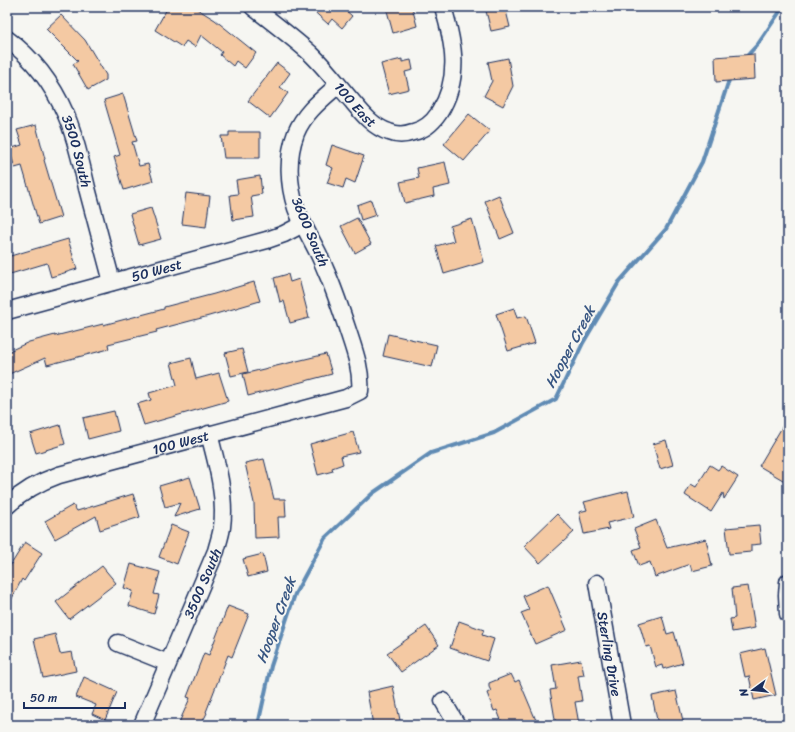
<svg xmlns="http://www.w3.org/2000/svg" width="795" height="732" viewBox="0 0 795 732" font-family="Sriracha,sans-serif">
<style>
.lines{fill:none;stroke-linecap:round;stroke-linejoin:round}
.stream{stroke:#608bb4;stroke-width:4}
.building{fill:#f4c9a3;stroke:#1b2f5e}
.minor-casing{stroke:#1b2f5e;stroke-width:19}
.minor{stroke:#f6f6f2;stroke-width:16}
.labels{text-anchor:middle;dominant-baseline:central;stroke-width:4;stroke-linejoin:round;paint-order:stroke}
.street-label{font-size:14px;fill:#1b2f5e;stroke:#f6f6f2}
.water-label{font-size:15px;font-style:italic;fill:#385682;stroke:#f6f6f2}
</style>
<rect width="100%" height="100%" fill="#f6f6f2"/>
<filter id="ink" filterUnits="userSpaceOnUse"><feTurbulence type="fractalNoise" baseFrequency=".025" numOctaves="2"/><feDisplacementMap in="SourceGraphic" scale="8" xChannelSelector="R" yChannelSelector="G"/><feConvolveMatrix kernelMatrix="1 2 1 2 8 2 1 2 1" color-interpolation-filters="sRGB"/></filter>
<g filter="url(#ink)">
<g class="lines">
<g class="stream">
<polyline points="745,58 758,44 783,7"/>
<polyline points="258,725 271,666 295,594 325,538 373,493 431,453 494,433 556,399 583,343 619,282 666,229 702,162 730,77"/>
</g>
</g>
<g class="building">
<polygon points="168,7 194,7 215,20 256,53 245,68 236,61 233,66 220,55 222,52 201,35 195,47 186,41 182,47 155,30"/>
<polygon points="309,7 342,7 352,16 342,28 332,19 328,24"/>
<polygon points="386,7 412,7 417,26 393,33"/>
<polygon points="485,7 505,7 510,27 491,31"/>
<polygon points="61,15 85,40 106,75 106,80 88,90 73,64 78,61 46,29"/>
<polygon points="754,54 755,79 716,82 715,57"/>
<polygon points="508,58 513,86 503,106 484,96 492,81 488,62"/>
<polygon points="402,59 402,62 411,60 413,70 405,72 409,89 389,94 381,64"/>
<polygon points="277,63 290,73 280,87 288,93 270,118 248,101"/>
<polygon points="123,94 137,141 132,142 139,166 148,164 153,181 124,190 114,157 120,155 104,100"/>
<polygon points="469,114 490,131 464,161 444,144"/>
<polygon points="36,125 45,159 44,160 61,217 39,224 22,166 15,168 9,149 22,145 17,130"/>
<polygon points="229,132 260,132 260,158 224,158 221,136 229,136"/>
<polygon points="332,145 364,156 355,183 346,179 343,188 327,183 333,168 326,165"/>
<polygon points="445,162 450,185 433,189 434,196 405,203 400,182 419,178 417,168"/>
<polygon points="260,176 262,194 251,196 254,217 233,220 230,195 238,194 236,180"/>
<polygon points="186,193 210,196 206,227 182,224"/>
<polygon points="499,195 514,233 500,239 485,201"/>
<polygon points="371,200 376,215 361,220 357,205"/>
<polygon points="151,208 161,239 139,245 130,214"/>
<polygon points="357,218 371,244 355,253 341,226"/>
<polygon points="472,219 484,262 444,274 436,246 454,241 450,226"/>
<polygon points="68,239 77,269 51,277 47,263 7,275 7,257"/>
<polygon points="288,274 290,282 299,279 309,318 290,323 284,301 280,302 274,278"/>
<polygon points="254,282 260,301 209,316 156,330 157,332 108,344 109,349 47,365 45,358 7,375 7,352 29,342 55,335 55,336 103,324 103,325 164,309 164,307 214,294"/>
<polygon points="514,308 517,318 526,316 535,343 508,351 496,314"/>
<polygon points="388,334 437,345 432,367 383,356"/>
<polygon points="242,349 248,372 231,376 225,353"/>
<polygon points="326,354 332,374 248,396 243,374"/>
<polygon points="191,358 196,379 219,373 228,401 144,425 137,404 151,400 149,393 177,385 171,363"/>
<polygon points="114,411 119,431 88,439 83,418"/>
<polygon points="788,417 788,483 759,466"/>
<polygon points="60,425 65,444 36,453 30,434"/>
<polygon points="353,432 359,452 341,456 343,464 332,468 333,471 318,475 310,444"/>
<polygon points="666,440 673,465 660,469 653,444"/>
<polygon points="264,459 274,499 285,499 286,517 278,517 279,537 255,538 254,503 245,463"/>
<polygon points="710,465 718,470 721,466 738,477 724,499 723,493 711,512 685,495 691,484 696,487"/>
<polygon points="190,477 200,509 174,517 180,503 165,507 159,486"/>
<polygon points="628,491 634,517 607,523 609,529 584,534 579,512 587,510 584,502"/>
<polygon points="133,494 140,517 100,530 96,516 55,539 45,521 73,505 77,511"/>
<polygon points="557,514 574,532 540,563 524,546"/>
<polygon points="656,520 667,548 706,539 712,566 692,571 690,564 655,577 650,562 639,566 633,550 641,547 634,529"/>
<polygon points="171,525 189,532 177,564 159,557"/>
<polygon points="759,525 761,544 751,545 751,552 729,554 726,528"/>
<polygon points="25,542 42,553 24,581 22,579 7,608 7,571"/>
<polygon points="263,554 267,572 248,577 243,559"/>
<polygon points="131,564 160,572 154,594 159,595 154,614 129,606 133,591 124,588"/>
<polygon points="102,566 116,583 69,619 56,602"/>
<polygon points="548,585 567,630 535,644 521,613 529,610 523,596"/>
<polygon points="748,586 755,628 732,632 730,619 735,618 732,588"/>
<polygon points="228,606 249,614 232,657 228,655 206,712 207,713 201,725 178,725 190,698 187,697 204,653 209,655"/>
<polygon points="662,616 667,634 674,632 683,663 663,669 662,665 656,667 650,646 646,647 639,623"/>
<polygon points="459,621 484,630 482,635 494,639 487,661 450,648"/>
<polygon points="426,626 439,645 401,672 387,653"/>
<polygon points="55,634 60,654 72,652 76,671 43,678 34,639"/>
<polygon points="765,648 776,695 754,700 749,676 745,677 740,654"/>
<polygon points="581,660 584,675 578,676 582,701 575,702 579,724 573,725 556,725 550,690 556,689 552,665"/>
<polygon points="511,674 515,682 519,680 538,725 503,725 497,710 494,711 487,693 491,691 489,687 489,683"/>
<polygon points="84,677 117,692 105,720 92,714 96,705 76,697"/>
<polygon points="393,686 401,725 373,725 367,692"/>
<polygon points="676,691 684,725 658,725 652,696"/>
</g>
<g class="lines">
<defs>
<g id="minor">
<path id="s1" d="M253 7C272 22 292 37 310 53 325 67 338 85 352 101 362 113 373 127 389 132 396 135 405 135 413 132 424 130 433 122 439 113 461 78 454 44 443 7"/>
<path id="s2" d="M7 39C33 58 53 85 66 115 76 138 81 163 87 188 95 219 104 251 112 282"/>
<path id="s3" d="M7 311 267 240 284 234 303 224"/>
<path id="s4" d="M7 506C23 491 39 482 59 475L346 398 360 391C362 372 355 352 349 334 342 313 335 291 326 271 323 264 320 256 316 249 309 235 301 222 296 208 288 184 287 156 296 133 304 113 322 99 338 85"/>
<polyline points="788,582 787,595 788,614"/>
<path id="s5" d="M597 583 622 725"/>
<polyline points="118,643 168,663"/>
<polyline points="443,701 457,725"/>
<path id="s6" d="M142 725 216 551C218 543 221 535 222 527 226 496 217 464 209 434"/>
</g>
</defs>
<use href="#minor" class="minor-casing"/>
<use href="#minor" class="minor"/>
</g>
</g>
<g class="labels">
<g class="street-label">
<text stroke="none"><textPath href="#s1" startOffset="142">100 East</textPath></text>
<text stroke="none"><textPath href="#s2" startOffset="135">3500 South</textPath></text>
<text transform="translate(310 232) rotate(67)">3600 South</text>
<text stroke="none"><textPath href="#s3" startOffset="155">50 West</textPath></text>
<text stroke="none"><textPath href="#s4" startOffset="187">100 West</textPath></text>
<text stroke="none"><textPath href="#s6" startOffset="154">3500 South</textPath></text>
<text stroke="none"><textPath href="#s5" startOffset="72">Sterling Drive</textPath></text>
</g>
<g class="water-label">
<text transform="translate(570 347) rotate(-62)">Hooper Creek</text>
<text transform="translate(276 620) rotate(-70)">Hooper Creek</text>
</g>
</g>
<rect width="795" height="732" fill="none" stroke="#f6f6f2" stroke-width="24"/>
<rect x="12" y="12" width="771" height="708" fill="none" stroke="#1b2f5e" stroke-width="1.5" filter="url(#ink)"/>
<g transform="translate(753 690) rotate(255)" stroke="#f6f6f2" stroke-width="3" paint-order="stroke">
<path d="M0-3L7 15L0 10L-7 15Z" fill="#1b2f5e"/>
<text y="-6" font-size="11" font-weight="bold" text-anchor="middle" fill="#1b2f5e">N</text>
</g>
<path d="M24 702v6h101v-6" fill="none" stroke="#1b2f5e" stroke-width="2"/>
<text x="30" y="702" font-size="12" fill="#1b2f5e" stroke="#f6f6f2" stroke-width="3" paint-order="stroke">50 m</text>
</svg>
